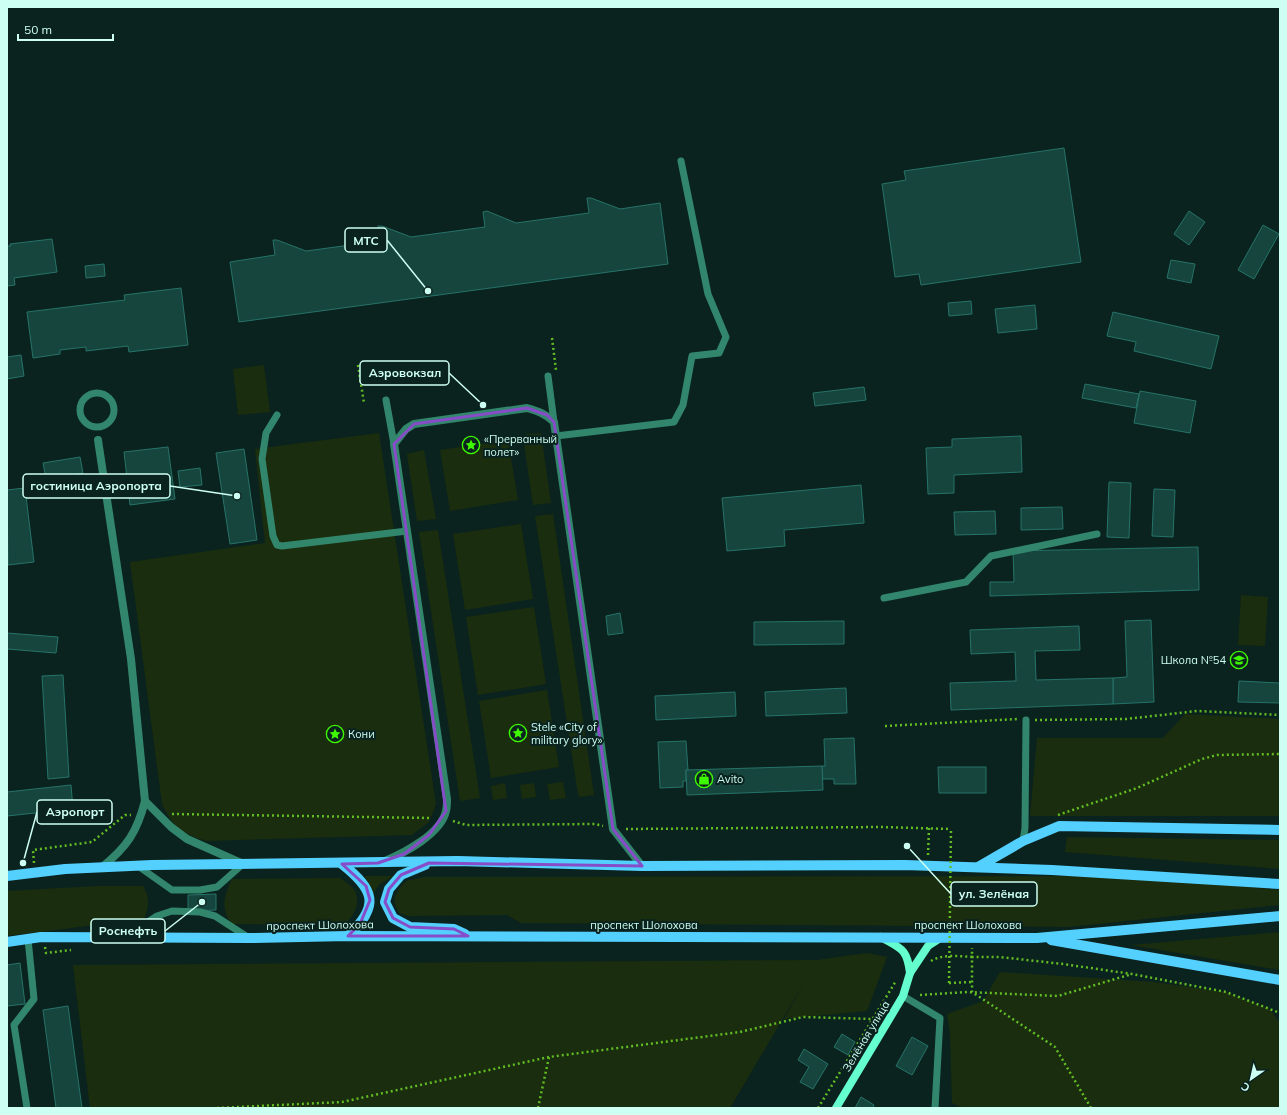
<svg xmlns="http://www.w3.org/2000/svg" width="1287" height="1115" viewBox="0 0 1287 1115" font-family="Mulish,sans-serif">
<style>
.green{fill:#1a2d0e}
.building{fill:#16453e;stroke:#267368}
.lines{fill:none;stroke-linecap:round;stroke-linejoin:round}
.path{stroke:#62bd23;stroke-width:2.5;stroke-dasharray:2 3;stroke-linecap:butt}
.lane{stroke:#32866c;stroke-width:7}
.street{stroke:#32866c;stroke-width:8}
.secondary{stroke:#64ffcd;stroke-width:8}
.primary{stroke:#54d0ff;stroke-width:10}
.path-bridge{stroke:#62bd23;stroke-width:2.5;stroke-dasharray:2 3;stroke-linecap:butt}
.marked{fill:none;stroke:#874cc7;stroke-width:3;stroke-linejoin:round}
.labels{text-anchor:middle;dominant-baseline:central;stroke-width:4;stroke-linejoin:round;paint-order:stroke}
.poi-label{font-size:11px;fill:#cdfff3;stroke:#0b231f;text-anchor:start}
.street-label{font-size:11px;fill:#cdfff3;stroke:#0b231f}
.leader{fill:none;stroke:#cdfff3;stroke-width:1.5}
.callout-dot{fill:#cdfff3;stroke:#0b231f;stroke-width:1.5}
.callout{fill:#0b231f;stroke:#cdfff3;stroke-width:1.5}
.callout-label{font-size:12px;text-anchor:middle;font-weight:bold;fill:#cdfff3}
</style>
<rect width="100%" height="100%" fill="#0b231f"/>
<g class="green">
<polygon points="264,365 270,412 238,415 233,369"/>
<path d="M379 433 436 804 429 822 412 835 207 841C182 834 173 828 162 804L130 562 265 543 255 449Z"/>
<polygon points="541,433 551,503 533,505 523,438 526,434"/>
<polygon points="508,440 518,500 450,511 440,450"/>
<polygon points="424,450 436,519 417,521 407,454"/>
<polygon points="553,514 594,795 579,797 578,794 535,516"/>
<polygon points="521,524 533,599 465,610 453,534"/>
<polygon points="438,530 480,798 460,801 419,532"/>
<polygon points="1241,595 1268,597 1265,646 1238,645"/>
<polygon points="534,607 546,684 478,695 466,617"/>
<polygon points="547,690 559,767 491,778 479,701"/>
<polygon points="1185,714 1280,719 1280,816 1030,816 1037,738 1163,738"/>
<polygon points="563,782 566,798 550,800 547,784"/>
<polygon points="505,783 507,798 493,800 491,786"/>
<polygon points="534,783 536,797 522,799 520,785"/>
<polygon points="1067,837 1280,840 1280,869 1065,852"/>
<polygon points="365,876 394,876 380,884 373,893"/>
<path d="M1116 876 1280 890V905L1068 927 521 923 507 915 408 916 399 913C390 899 396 892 406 881L424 877Z"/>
<path d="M340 878C344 881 353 886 355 891 361 904 354 916 344 925L232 924C220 909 224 895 232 879Z"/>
<path d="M97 886H143C150 898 149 906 144 919L7 936V891Z"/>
<polygon points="1280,932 1280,970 1131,945"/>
<polygon points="867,953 887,957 867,1011 784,1019 807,978 730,1108 90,1108 73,965 817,960"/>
<polygon points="1000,972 1154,982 1226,992 1270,1009 1280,1023 1280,1108 963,1108 952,1103 950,1033 947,1014 983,1001"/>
</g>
<g class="building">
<polygon points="1064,148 1081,262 921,285 919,274 895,277 882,184 906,180 904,171"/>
<polygon points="587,198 591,198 620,209 660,203 668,264 239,322 230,262 275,255 273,240 277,240 306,251 380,241 378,226 382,226 411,237 485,227 483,212 487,211 516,223 589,213"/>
<polygon points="1189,211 1205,222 1189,245 1174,234"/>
<polygon points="1263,225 1279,234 1254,279 1238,270"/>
<polygon points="52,239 57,272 14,278 15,285 7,286 7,246 11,246 10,244"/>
<polygon points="1171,260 1195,264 1191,283 1167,278"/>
<polygon points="104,264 105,276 86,278 85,266"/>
<polygon points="181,288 188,345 129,352 128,346 86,351 86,347 60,350 60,354 33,358 27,312 125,300 124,295"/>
<polygon points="971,301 972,314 949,316 948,303"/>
<polygon points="1035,305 1037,329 998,333 995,309"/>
<polygon points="1113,312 1219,336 1211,369 1134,351 1136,342 1107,336"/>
<polygon points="21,355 24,376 7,379 7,357"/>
<polygon points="1085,384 1139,394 1136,408 1082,398"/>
<polygon points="864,387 866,400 815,406 813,393"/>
<polygon points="1140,391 1196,401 1190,433 1134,423"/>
<polygon points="1021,436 1022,472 954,475 954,493 928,494 926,448 952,447 952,439"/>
<polygon points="168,447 175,499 130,505 124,452"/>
<polygon points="244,449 257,540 230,544 216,453"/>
<polygon points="80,457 83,473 46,479 43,463"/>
<polygon points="200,468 202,485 180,487 178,471"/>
<polygon points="1109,482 1131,483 1129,538 1107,537"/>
<polygon points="861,485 864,523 784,530 785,546 727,551 722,498"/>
<polygon points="25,488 34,562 8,565 7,490"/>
<polygon points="1154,489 1175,490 1173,537 1152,536"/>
<polygon points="1062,507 1063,529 1021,530 1021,508"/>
<polygon points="995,511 996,534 955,535 954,512"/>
<polygon points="1198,547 1199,590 990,596 990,582 1014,582 1013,551"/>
<polygon points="620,613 623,633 608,635 606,616"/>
<polygon points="1151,620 1154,702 1113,704 1113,678 1127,677 1125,621"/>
<polygon points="844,621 844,644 754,645 754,622"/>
<polygon points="1079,626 1080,650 1035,651 1036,680 1113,678 1113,704 951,710 950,683 1016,681 1015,652 971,654 970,630"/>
<polygon points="7,633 58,637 56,653 7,649"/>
<polygon points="63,675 69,777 48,779 42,676"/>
<polygon points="1239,681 1280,683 1280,703 1238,702"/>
<polygon points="846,688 847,713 766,716 765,692"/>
<polygon points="735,692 736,716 656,720 655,696"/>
<polygon points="854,738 856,784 834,784 834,779 822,779 822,766 825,766 824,739"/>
<polygon points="686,741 688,770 686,770 686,781 683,781 683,787 660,788 658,742"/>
<polygon points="822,766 823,790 687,795 686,770"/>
<polygon points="938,767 986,767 986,793 939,793"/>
<polygon points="71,785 73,809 7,816 7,792"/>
<polygon points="216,894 216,910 188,911 188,895"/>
<polygon points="20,963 25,1004 7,1006 7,965"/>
<polygon points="68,1006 82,1108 56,1108 43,1010"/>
<polygon points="842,1034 855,1042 848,1055 834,1047"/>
<polygon points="912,1037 928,1046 912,1075 896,1066"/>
<polygon points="804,1049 828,1064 813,1089 800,1082 809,1067 798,1060"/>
<polygon points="861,1097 874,1105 873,1108 855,1108"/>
</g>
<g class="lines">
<g class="path">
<polyline points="552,338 556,370"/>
<polyline points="358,365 364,403"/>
<polyline points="1035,720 1126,719 1197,711 1280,715"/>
<polyline points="885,726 1018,719"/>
<polyline points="172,814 432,818"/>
<polyline points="1058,815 1137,788 1202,759 1217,755 1280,754"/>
<polyline points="453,821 466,825 595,824 603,826"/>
<polyline points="626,829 880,827 951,829"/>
<polyline points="928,855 929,828"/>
<polyline points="34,863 33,850 92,842 125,815 131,815"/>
<polyline points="45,947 46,953 71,950"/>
<path d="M931 961C942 954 959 956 972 957V948"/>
<polyline points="949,983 972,982"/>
<polyline points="920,995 967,992 1058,996 1132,974"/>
<polyline points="217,1108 342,1102 549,1057"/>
<polyline points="538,1108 549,1057 740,1032 803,1017 872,1019 881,1012"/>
<polyline points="818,1108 896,981"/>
<polyline points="1091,1108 1055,1047 972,992 972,957 1000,957 1063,964 1132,974 1226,992 1280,1013"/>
</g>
<g class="lane">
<polyline points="548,376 554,422"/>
<circle cx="97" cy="410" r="17"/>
<polyline points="386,400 394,444"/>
<polyline points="277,415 266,433 262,459 273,536 277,545 282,546 407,531"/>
<polyline points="556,436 674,422 683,405 692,356 719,353 726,337 708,294 681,161"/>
<polyline points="884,598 966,582 991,556 1097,534"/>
<polyline points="1023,841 1025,828 1026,720"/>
<polyline points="138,866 172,890 200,890 217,887 243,864"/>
<polyline points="124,938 157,916 172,911 200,912 215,916 249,938"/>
<polyline points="903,996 940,1018 935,1108"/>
<polyline points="27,1108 14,1025 34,999 28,939"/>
</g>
<g class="street">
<path d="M98 440 131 659 145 801C137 832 127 847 102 867"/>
<polyline points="145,801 171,827 187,839 241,863"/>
<path d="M385 861C404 853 441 834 446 811 447 807 447 803 447 799L394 444 406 429 414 424 527 408C538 411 546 414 554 422L613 829 642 866"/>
</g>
<g class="secondary">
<path d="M881 937C901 949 907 948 910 973"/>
<polyline points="836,1108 903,996 910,973 928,946 942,937"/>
</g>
<g class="primary">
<path d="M342 864C375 890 380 906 348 936"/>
<polyline points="425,865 401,875 389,889 385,902 393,918 410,927 454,929 465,934"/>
<polyline points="978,867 1023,841 1059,826 1280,830"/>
<polyline points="7,876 65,869 152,865 458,861 642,866 905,865 1052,870 1280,884"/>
<polyline points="1051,940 1280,980"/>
<polyline points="7,942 41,937 250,938 348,936 1037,938 1280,916"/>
</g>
<polyline class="path-bridge" points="949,983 951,829"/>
</g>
<path class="marked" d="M527 408 547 415 554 422 613 829 642 866 429 863 401 875 389 889 385 902 393 918 410 927 454 929 468 936H348L360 924 370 900 366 886 342 864 378 863 404 854 429 835 446 811 394 444 414 424Z"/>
<defs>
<symbol id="sight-ring" viewBox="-11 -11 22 22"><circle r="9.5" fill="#0b231f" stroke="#3ef800" stroke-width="1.5"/><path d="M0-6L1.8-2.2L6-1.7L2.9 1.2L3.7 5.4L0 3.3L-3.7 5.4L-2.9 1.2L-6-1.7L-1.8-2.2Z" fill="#3ef800"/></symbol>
<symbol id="school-ring" viewBox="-11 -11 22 22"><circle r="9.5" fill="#0b231f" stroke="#3ef800" stroke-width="1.5"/><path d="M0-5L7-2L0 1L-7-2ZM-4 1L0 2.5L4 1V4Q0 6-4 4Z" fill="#3ef800"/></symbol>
<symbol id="shop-ring" viewBox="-11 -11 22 22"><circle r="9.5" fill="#0b231f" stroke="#3ef800" stroke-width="1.5"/><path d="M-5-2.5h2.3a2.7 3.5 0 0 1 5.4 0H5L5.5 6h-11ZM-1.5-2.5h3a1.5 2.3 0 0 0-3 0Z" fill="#3ef800"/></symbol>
</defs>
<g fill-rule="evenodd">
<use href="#sight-ring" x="461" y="435" width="20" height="20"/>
<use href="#school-ring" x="1229" y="650" width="20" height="20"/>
<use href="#sight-ring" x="508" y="723" width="20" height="20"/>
<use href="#sight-ring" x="325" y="724" width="20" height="20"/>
<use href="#shop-ring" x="694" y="769" width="20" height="20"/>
</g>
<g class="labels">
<g class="poi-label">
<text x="484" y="439">«Пpepвaнный<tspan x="484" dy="13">пoлeт»</tspan></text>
<text x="1226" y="660" text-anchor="end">Школа №54</text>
<text x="531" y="727">Stele «Сity of<tspan x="531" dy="13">military glory»</tspan></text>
<text x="348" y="734">Кони</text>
<text x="717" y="779">Avito</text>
</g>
<g class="street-label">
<text transform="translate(320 925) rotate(-1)">проспект Шолохова</text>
<text x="644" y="925">проспект Шолохова</text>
<text x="968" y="925">проспект Шолохова</text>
<text transform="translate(866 1036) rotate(-59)">Зелёная улица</text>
</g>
</g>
<path class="leader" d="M428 291L387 240M483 405L449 373M237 496L170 486M23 863L37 812M907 846L951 894M202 902L165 931"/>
<g class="callout-dot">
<circle cx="428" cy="291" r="4"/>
<circle cx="483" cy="405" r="4"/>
<circle cx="237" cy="496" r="4"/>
<circle cx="23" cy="863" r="4"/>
<circle cx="907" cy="846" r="4"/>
<circle cx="202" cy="902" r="4"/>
</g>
<g class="callout">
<rect x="345" y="228" width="42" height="24" rx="4"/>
<rect x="360" y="361" width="89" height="24" rx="4"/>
<rect x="23" y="474" width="147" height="24" rx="4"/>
<rect x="37" y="800" width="75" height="24" rx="4"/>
<rect x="951" y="882" width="86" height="24" rx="4"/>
<rect x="91" y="919" width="74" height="24" rx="4"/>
</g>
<g class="callout-label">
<text x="366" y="245">МТС</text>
<text x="405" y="377">Аэровокзал</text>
<text x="96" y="490">гостиница Аэропорта</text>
<text x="75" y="816">Аэропорт</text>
<text x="994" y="898">ул. Зелёная</text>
<text x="128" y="935">Роснефть</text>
</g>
<rect width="1287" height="1115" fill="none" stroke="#cdfff3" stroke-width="16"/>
<g transform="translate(1251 1079) rotate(214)" stroke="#0b231f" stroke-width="3" paint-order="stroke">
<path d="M0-3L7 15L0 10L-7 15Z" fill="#cdfff3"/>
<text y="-6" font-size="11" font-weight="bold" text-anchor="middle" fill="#cdfff3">С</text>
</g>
<path d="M18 34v6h95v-6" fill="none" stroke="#cdfff3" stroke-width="2"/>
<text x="24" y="34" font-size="12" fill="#cdfff3" stroke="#0b231f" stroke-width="3" paint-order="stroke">50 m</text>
</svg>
